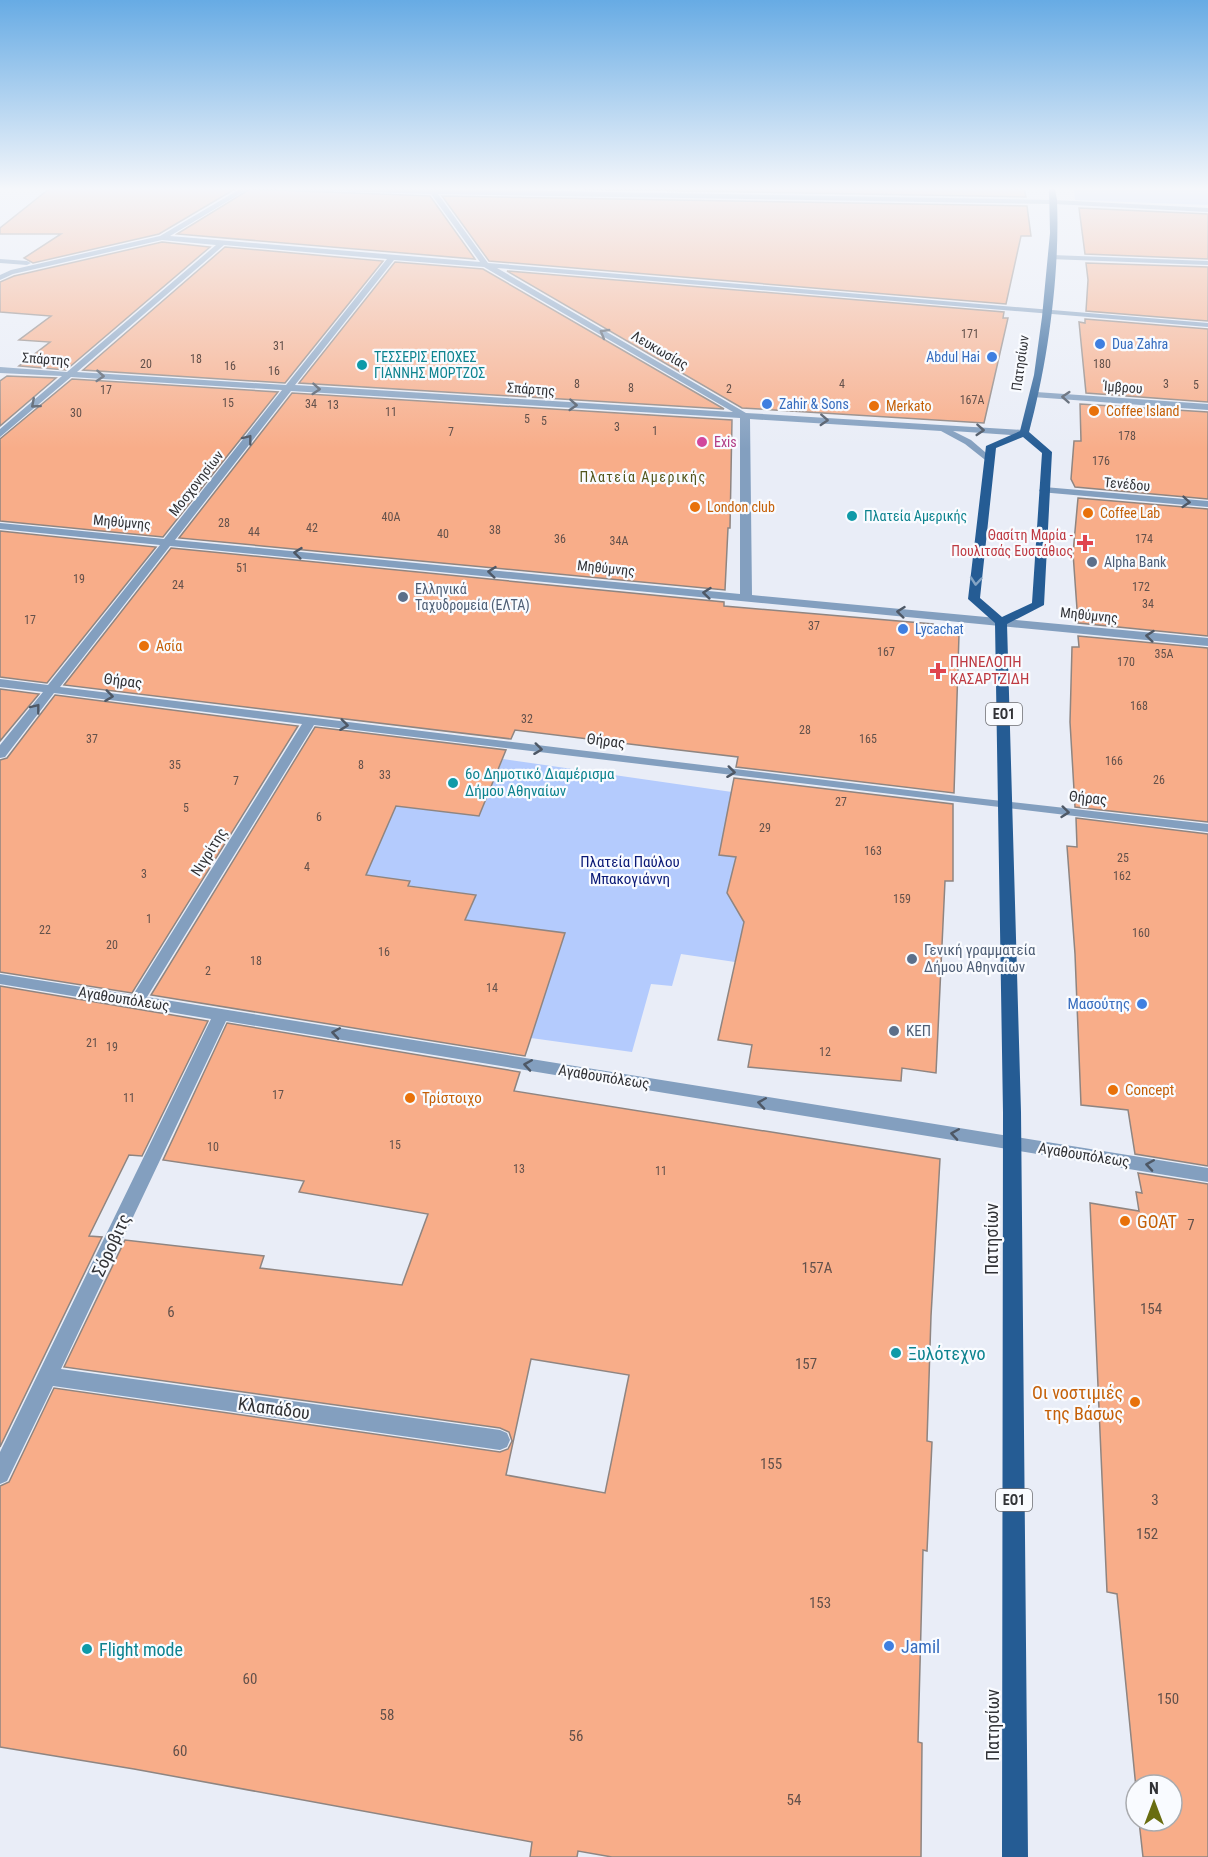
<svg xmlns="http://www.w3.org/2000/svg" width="1208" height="1857" viewBox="0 0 1208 1857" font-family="'Roboto Condensed',sans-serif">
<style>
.green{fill:#b4cbfd}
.building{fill:#f8ad89;stroke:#8f8581;stroke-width:1.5;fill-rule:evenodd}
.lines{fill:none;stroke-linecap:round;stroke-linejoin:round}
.minor{fill:#839fbf;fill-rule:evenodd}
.major{fill:#255c94;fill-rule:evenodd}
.oneway{stroke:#4e5866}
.oneway2{stroke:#84a4c4}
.shop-dot{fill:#3f7fe0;stroke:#f9fbff;stroke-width:2}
.culture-dot{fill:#0f9aa8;stroke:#f9fbff;stroke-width:2}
.food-dot{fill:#e8710a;stroke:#f9fbff;stroke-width:2}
.hotel-dot{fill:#d1479c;stroke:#f9fbff;stroke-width:2}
.health-dot{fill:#e0444e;stroke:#f9fbff;stroke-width:2}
.service-dot{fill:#5c6f8a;stroke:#f9fbff;stroke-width:2}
.labels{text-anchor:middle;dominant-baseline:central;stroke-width:4.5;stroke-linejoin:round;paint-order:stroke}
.number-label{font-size:12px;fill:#63514b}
.far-shop-label{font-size:14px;fill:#366cbe;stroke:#f9fbff;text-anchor:start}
.far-street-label{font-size:14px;fill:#313236;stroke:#f9fbff}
.far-culture-label{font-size:14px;fill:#0d838f;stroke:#f9fbff;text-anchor:start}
.far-food-label{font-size:14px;fill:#c56008;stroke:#f9fbff;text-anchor:start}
.far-hotel-label{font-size:14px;fill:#b23c85;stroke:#f9fbff;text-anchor:start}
.far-neighbourhood-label{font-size:14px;letter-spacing:1.5px;fill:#53561c;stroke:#f9fbff}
.far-health-label{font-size:14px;fill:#be3a42;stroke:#f9fbff;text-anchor:end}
.far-service-label{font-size:14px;fill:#4e5e75;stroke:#f9fbff;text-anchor:start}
.shield{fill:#f9fbff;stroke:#6d6e72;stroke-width:1.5}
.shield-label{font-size:14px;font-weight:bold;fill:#313236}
.health-label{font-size:15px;fill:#be3a42;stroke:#f9fbff;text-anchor:start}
.street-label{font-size:15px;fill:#313236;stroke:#f9fbff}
.culture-label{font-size:15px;fill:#0d838f;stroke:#f9fbff;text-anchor:start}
.park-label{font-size:15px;fill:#0a1976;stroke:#f9fbff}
.service-label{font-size:15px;fill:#4e5e75;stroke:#f9fbff;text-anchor:start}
.shop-label{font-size:15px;fill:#366cbe;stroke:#f9fbff;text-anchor:end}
.food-label{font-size:15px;fill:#c56008;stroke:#f9fbff;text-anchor:start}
.near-number-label{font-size:15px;fill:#63514b}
.near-food-label{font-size:18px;fill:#c56008;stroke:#f9fbff;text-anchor:start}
.near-street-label{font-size:18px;fill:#313236;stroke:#f9fbff}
.near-culture-label{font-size:18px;fill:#0d838f;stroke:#f9fbff;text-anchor:start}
.near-shop-label{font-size:18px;fill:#366cbe;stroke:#f9fbff;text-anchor:start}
</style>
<rect width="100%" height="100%" fill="#e9edf7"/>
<g class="green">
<polygon points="1074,189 1208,189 1208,205 1075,200"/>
<polygon points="503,759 732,792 719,855 736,857 727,893 737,910 745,918 735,962 681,954 672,986 651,984 632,1052 531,1038 564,933 465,920 476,895 364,879 374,857 372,800 479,816"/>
</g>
<g class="building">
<polygon points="49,189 235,189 159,234 33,263 24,258 61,234 0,234 0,228"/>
<polygon points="250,189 430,196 475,259 177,234"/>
<polygon points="585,189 1024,189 1026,197"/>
<polygon points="442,196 1027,206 1031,236 1021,236 1006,304 489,261"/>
<polygon points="1079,208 1208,214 1208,259 1085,254"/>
<polygon points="162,242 210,247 66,370 19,366 50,342 19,340 51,316 0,312 0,282 14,276"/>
<polygon points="225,247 383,261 285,383 83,370"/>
<polygon points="395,262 483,269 724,409 299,383"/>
<polygon points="1086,263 1208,267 1208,321 1086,311 1088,280"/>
<polygon points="507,271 1004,312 1003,318 1008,318 984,423 742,408"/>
<polygon points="1085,319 1208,329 1208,402 1086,393 1079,322 1085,323"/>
<polygon points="7,376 56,378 0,426 0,381"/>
<polygon points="72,379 278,392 163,537 0,521 0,439"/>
<polygon points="292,393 732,420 730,528 728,528 725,590 179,538"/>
<polygon points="1080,404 1208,412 1208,499 1075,487 1071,479 1074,441 1081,441"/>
<polygon points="1078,498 1208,509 1208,636 1078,623 1073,553"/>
<polygon points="0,531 156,547 47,683 0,677"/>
<polygon points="171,548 724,602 724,606 933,624 932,632 959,635 954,793 736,767 738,757 662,748 515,730 511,739 64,685"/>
<polygon points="1078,636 1208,648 1208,822 1075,807 1070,722 1072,647 1079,647"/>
<polygon points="0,689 39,694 0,741"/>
<polygon points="55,695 298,726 132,993 0,972 0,760 7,758"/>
<polygon points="315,727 506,750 479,816 396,806 366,875 410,881 408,886 476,895 465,920 565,933 525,1056 151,995"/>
<polygon points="734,778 953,804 953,881 945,881 936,1073 902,1068 901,1081 748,1067 752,1045 718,1040 744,922 727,893 736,857 719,855"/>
<polygon points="1076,818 1208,834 1208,1166 1135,1154 1128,1110 1081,1105 1075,954 1067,846 1077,847"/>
<polygon points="0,986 208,1021 142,1156 129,1155 89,1236 102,1237 0,1447"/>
<path d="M227 1023 520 1072 514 1091 940 1159 931 1316 927 1441 932 1442 927 1551 923 1550 918 1742 922 1743 921 1857H612L578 1851 577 1857H530L532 1842 134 1769 0 1747V1486L9 1482 54 1388 500 1452 508 1449 512 1441 509 1432 500 1428 64 1367 125 1240 264 1256 260 1268 402 1285 428 1214 299 1192 304 1181 163 1160ZM531 1359 629 1375 605 1493 506 1475Z"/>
<polygon points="1138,1173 1208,1184 1208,1857 1143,1857 1139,1821 1172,1821 1172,1785 1136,1785 1136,1788 1117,1594 1107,1592 1090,1203 1139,1211 1136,1192 1142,1193"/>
</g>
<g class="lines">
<g class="minor">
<path d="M240 189H248L170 236 480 262 431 194 267 189H435L1054 200 1208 208V212L1054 204 438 194 488 263 1208 323V327L497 268 746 413 1024 430 1029 433 1024 436 953 431 971 440 992 458 994 460 989 463 965 444 941 431 750 419 752 595 1208 638V646L170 546 60 687 966 797 1208 824V832L314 725 147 997 1208 1168V1182L226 1021 61 1369 500 1430 507 1433 510 1440 507 1447 500 1450 53 1386 7 1481 0 1484V1452L211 1019 0 984V974L133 995 302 724 54 693 5 757 0 758V745L43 692 0 687V679L48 685 160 545 0 529V523L164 539 282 390 71 377 0 437V429L62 376 0 373V367L67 372 216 245 162 240 13 274 0 280V275L11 270 160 236ZM224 245 387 259 286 385 77 372ZM394 260 484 267 733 412 295 385ZM291 391 740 418V594L175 540Z"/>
<polygon points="1052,255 1208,261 1208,265 1049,259"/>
<polygon points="0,259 27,261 31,263 27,265 0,263"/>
<polygon points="1036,392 1208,404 1208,410 1033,397 1033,393"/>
<polygon points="1044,487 1208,501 1208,507 1040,492 1039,490"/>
</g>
<path class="major" d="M1049 189H1055L1057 200C1060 273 1048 362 1029 432L1052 452 1044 605 1007 624 1021 1112 1028 1857H1002L1003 1112 995 623 968 599 986 446 1020 431 1034 375 1042 317 1050 233ZM1023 437 1042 453 1032 603 1002 617 980 598 996 448Z"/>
</g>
<defs><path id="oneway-chevron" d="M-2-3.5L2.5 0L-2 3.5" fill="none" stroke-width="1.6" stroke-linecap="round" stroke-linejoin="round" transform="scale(1.5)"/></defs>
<g class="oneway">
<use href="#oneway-chevron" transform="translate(604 333) rotate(-150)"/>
<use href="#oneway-chevron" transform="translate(100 376) rotate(4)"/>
<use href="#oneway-chevron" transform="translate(316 389) rotate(4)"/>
<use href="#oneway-chevron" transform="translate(1066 397) rotate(-176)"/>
<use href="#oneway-chevron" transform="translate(35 404) rotate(139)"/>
<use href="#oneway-chevron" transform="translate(573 405) rotate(4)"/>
<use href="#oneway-chevron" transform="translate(824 420) rotate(3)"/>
<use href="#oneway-chevron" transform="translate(980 430) rotate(4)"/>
<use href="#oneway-chevron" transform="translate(248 439) rotate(-52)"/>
<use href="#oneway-chevron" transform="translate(1186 502) rotate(5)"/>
<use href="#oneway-chevron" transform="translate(298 553) rotate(-174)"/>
<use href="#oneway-chevron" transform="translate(492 572) rotate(-174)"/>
<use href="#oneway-chevron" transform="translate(707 593) rotate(-174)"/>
<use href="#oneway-chevron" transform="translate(901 612) rotate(-174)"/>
<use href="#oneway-chevron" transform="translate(1150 636) rotate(-174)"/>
<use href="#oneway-chevron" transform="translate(109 696) rotate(7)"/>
<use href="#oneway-chevron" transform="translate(36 708) rotate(-52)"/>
<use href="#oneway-chevron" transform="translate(344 725) rotate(7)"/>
<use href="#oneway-chevron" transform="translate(538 749) rotate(7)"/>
<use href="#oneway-chevron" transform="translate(731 772) rotate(7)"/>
<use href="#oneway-chevron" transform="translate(1065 812) rotate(6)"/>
<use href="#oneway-chevron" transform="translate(336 1033) rotate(-171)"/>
<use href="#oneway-chevron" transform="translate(528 1065) rotate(-171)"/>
<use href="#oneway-chevron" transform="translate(762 1103) rotate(-171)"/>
<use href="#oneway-chevron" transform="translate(955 1134) rotate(-171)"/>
<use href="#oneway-chevron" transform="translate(1150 1165) rotate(-171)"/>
</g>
<use class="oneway2" href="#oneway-chevron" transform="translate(976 581) rotate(95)"/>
<linearGradient id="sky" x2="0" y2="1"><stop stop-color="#67abe4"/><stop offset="0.42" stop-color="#f5f7fb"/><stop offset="1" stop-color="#f5f7fb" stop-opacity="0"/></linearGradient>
<rect width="1208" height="449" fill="url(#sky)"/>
<g class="shop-dot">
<circle cx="1100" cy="344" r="6"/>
<circle cx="992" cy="357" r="6"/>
<circle cx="767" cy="404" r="6"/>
<circle cx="903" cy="629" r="6"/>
<circle cx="1142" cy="1004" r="6"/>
<circle cx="889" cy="1646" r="6"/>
</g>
<g class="culture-dot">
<circle cx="362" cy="365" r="6"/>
<circle cx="852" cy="516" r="6"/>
<circle cx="453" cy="783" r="6"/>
<circle cx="896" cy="1353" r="6"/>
<circle cx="87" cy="1649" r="6"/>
</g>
<g class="food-dot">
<circle cx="874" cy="406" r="6"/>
<circle cx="1094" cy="411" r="6"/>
<circle cx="695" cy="507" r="6"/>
<circle cx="1088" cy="513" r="6"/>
<circle cx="144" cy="646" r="6"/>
<circle cx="1113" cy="1090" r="6"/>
<circle cx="410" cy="1098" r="6"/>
<circle cx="1125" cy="1221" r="6"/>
<circle cx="1135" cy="1402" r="6"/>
</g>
<circle class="hotel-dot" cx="702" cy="442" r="6"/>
<g class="health-dot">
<path d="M1082 534h6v6h6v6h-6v6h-6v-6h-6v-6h6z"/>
<path d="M935 662h6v6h6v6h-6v6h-6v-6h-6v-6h6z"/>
</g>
<g class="service-dot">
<circle cx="1092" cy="562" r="6"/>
<circle cx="403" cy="597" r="6"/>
<circle cx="912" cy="959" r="6"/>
<circle cx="894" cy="1031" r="6"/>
</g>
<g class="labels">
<g class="number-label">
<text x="970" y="334">171</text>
<text x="279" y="346">31</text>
<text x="196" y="359">18</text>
<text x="146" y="364">20</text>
<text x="1102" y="364">180</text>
<text x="230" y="366">16</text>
<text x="274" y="371">16</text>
<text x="577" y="384">8</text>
<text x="842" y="384">4</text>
<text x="1166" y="384">3</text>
<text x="1196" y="385">5</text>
<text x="631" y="388">8</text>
<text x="729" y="389">2</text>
<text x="106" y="390">17</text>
<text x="972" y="400">167Α</text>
<text x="228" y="403">15</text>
<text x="311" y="404">34</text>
<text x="333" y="405">13</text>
<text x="391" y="412">11</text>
<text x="76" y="413">30</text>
<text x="527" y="419">5</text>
<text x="544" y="421">5</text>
<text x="617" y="427">3</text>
<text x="655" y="431">1</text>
<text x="451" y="432">7</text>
<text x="1127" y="436">178</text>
<text x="1101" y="461">176</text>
<text x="391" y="517">40Α</text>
<text x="224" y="523">28</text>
<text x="312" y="528">42</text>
<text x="495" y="530">38</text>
<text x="254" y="532">44</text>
<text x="443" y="534">40</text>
<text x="560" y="539">36</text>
<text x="1144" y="539">174</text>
<text x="619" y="541">34Α</text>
<text x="242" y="568">51</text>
<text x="79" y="579">19</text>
<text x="178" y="585">24</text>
<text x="1141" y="587">172</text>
<text x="1148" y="604">34</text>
<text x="30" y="620">17</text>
<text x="814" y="626">37</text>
<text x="886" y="652">167</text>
<text x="1164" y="654">35Α</text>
<text x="1126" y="662">170</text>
<text x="1139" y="706">168</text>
<text x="527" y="719">32</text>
<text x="805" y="730">28</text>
<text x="92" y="739">37</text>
<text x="868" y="739">165</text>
<text x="1114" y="761">166</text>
<text x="175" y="765">35</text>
<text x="361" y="765">8</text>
<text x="385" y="775">33</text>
<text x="1159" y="780">26</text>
<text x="236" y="781">7</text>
<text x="841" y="802">27</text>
<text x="186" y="808">5</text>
<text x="319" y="817">6</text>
<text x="765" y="828">29</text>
<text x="873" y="851">163</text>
<text x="1123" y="858">25</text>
<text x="307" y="867">4</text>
<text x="144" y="874">3</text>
<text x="1122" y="876">162</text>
<text x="902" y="899">159</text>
<text x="149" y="919">1</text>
<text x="45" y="930">22</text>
<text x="1141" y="933">160</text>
<text x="112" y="945">20</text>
<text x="384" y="952">16</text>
<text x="256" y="961">18</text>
<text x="208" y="971">2</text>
<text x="492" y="988">14</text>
<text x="92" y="1043">21</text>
<text x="112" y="1047">19</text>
<text x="825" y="1052">12</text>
<text x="278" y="1095">17</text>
<text x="129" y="1098">11</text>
<text x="395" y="1145">15</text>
<text x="213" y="1147">10</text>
<text x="519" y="1169">13</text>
<text x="661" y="1171">11</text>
</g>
<g class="far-shop-label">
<text x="1112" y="344">Dua Zahra</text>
<text x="980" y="357" text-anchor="end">Abdul Hai</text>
<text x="779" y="404">Zahir &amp; Sons</text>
<text x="915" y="629">Lycachat</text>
</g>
<g class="far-street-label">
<text transform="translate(660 350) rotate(30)">Λευκωσίας</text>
<text transform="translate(46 359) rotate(4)">Σπάρτης</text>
<text transform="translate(1020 363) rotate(-82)">Πατησίων</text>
<text transform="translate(1123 387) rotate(4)">Ίμβρου</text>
<text transform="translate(531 389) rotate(4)">Σπάρτης</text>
<text transform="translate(196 483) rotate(-52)">Μοσχονησίων</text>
<text transform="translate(1127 484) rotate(5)">Τενέδου</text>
<text transform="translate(122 522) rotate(5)">Μηθύμνης</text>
<text transform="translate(606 568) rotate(6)">Μηθύμνης</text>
<text transform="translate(1089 615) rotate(6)">Μηθύμνης</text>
</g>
<g class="far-culture-label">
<text x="374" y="357">ΤΕΣΣΕΡΙΣ ΕΠΟΧΕΣ<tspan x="374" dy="16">ΓΙΑΝΝΗΣ ΜΟΡΤΖΟΣ</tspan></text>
<text x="864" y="516">Πλατεία Αμερικής</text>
</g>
<g class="far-food-label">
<text x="886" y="406">Merkato</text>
<text x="1106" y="411">Coffee Island</text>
<text x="707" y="507">London club</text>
<text x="1100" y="513">Coffee Lab</text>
<text x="156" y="646">Ασία</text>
</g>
<g class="far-hotel-label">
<text x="714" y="442">Exis</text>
</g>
<g class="far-neighbourhood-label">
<text x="643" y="477">Πλατεία Αμερικής</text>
</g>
<g class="far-health-label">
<text x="1073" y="535">Θασίτη Μαρία -<tspan x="1073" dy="16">Πουλιτσάς Ευστάθιος</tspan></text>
</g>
<g class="far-service-label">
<text x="1104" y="562">Alpha Bank</text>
<text x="415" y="589">Ελληνικά<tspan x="415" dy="16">Ταχυδρομεία (ΕΛΤΑ)</tspan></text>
</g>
<g class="shield">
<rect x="986" y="703" width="36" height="22" rx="4.5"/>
<rect x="996" y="1489" width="36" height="22" rx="4.5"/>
</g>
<g class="shield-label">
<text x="1004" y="714">ΕΟ1</text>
<text x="1014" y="1500">ΕΟ1</text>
</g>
<g class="health-label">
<text x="950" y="662">ΠΗΝΕΛΟΠΗ<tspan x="950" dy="17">ΚΑΣΑΡΤΖΙΔΗ</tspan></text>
</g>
<g class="street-label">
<text transform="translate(123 681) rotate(7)">Θήρας</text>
<text transform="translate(606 741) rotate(7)">Θήρας</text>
<text transform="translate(1088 798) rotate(6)">Θήρας</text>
<text transform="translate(209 852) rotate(-58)">Νιγρίτης</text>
<text transform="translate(124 999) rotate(9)">Αγαθουπόλεως</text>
<text transform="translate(604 1077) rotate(9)">Αγαθουπόλεως</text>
<text transform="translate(1084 1155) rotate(9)">Αγαθουπόλεως</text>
</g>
<g class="culture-label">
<text x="465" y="774">6ο Δημοτικό Διαμέρισμα<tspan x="465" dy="17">Δήμου Αθηναίων</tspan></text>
</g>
<g class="park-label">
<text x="630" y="862">Πλατεία Παύλου<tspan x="630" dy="17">Μπακογιάννη</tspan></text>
</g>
<g class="service-label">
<text x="924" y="950">Γενική γραμματεία<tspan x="924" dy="17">Δήμου Αθηναίων</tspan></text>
<text x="906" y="1031">ΚΕΠ</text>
</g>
<g class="shop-label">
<text x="1130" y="1004">Μασούτης</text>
</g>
<g class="food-label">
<text x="1125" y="1090">Concept</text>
<text x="422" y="1098">Τρίστοιχο</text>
</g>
<g class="near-number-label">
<text x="1191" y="1225">7</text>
<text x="817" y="1268">157Α</text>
<text x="1151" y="1309">154</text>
<text x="171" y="1312">6</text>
<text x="806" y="1364">157</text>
<text x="771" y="1464">155</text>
<text x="1155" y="1500">3</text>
<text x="1147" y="1534">152</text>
<text x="820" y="1603">153</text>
<text x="250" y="1679">60</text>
<text x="1168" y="1699">150</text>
<text x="387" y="1715">58</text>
<text x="576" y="1736">56</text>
<text x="180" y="1751">60</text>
<text x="794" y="1800">54</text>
</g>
<g class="near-food-label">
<text x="1137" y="1221">GOAT</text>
<text x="1123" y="1392" text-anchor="end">Οι νοστιμιές<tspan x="1123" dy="21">της Βάσως</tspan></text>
</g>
<g class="near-street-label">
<text transform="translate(991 1239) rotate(-90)">Πατησίων</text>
<text transform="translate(111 1245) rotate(-65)">Σόροβιτς</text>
<text transform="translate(274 1408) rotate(8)">Κλαπάδου</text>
<text transform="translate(992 1725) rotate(-90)">Πατησίων</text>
</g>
<g class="near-culture-label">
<text x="908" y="1353">Ξυλότεχνο</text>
<text x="99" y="1649">Flight mode</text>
</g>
<g class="near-shop-label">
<text x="901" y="1646">Jamil</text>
</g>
</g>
<g transform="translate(1154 1803)"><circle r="28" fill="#f9fbff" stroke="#a9abaf" stroke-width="1.5"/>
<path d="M0-4.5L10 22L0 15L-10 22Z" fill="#696d11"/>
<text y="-9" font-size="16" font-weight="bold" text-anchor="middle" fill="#313236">N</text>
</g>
</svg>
